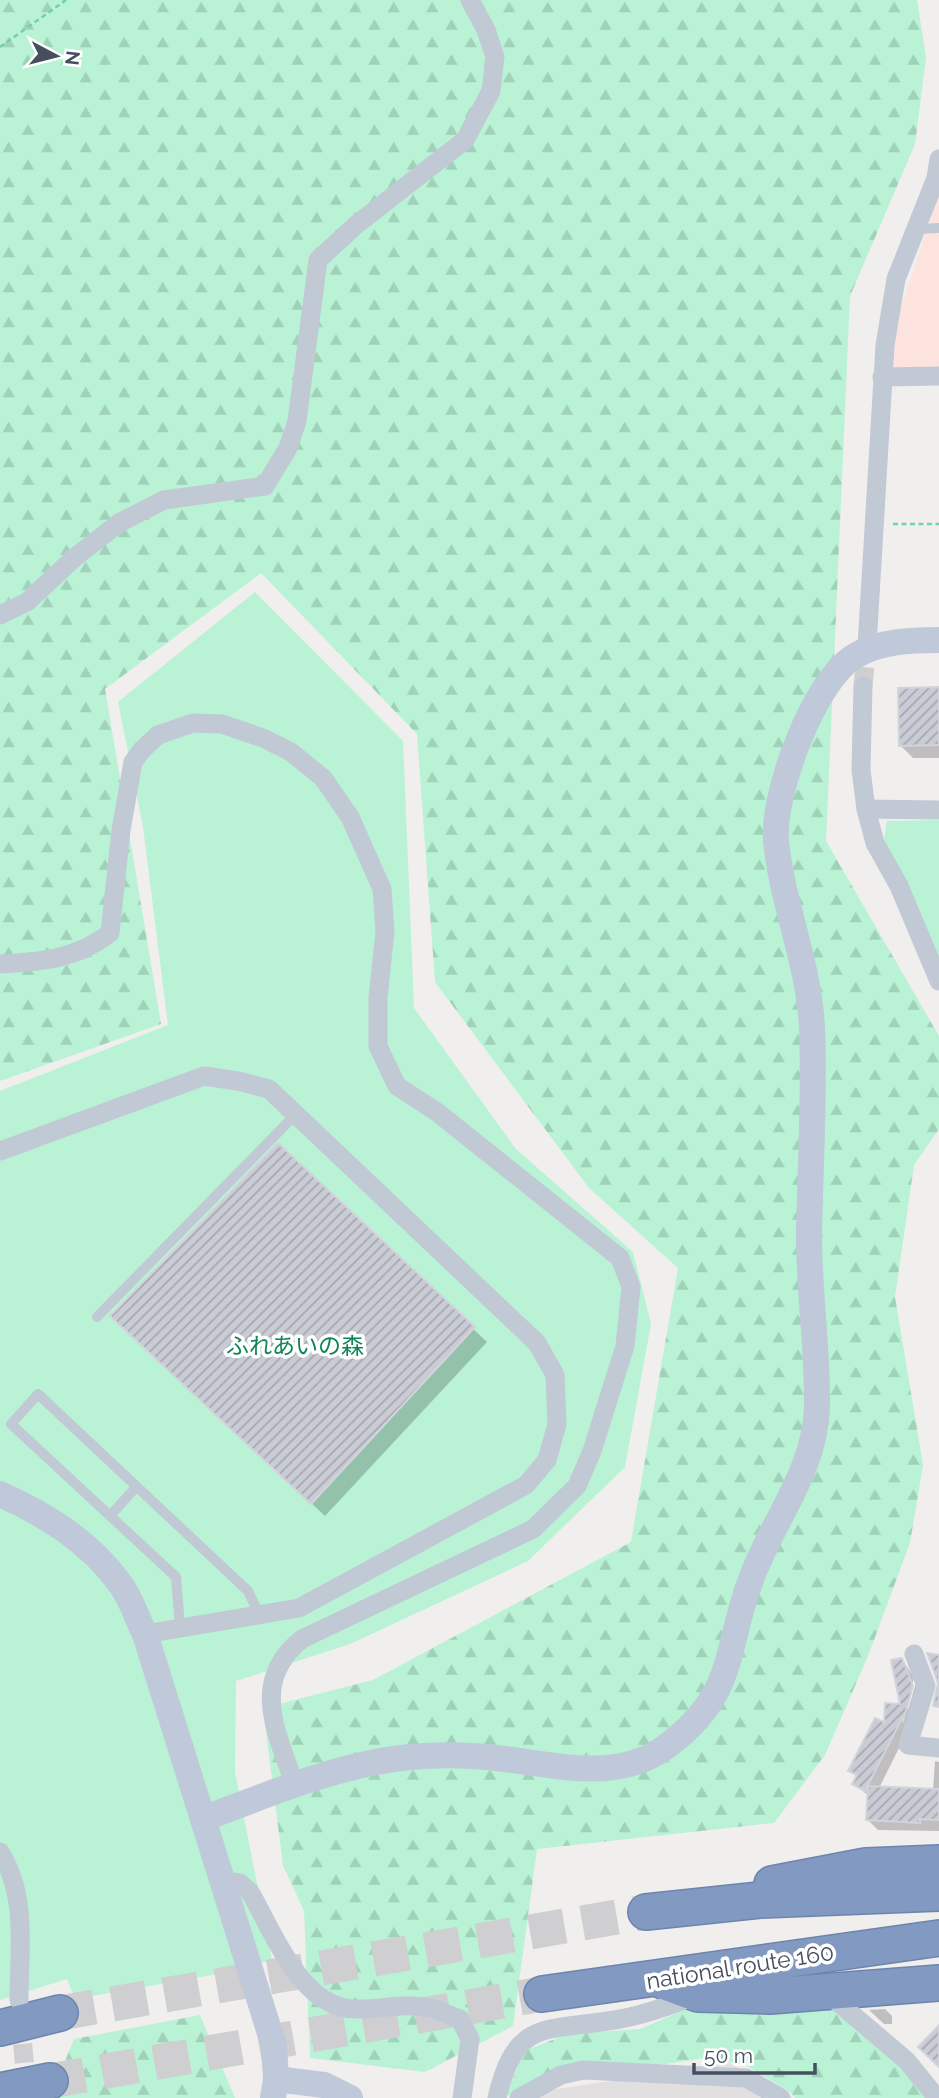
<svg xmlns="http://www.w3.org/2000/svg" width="939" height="2098" viewBox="0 0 939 2098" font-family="Raleway,'Noto Sans JP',sans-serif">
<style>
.education{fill:#e2dfe0}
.medical{fill:#fde3dd}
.forest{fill:url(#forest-firs)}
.green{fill:#b9f2d5}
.shadow{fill:#0003}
.building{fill:url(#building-hatch);stroke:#d2d3db;stroke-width:2}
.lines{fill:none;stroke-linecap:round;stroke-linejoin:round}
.street-tunnel{stroke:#cfced1;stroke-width:19;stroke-dasharray:19 10;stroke-linecap:butt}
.highway-tunnel{stroke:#cfced1;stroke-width:35;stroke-dasharray:35 18;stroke-linecap:butt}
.highway-casing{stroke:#6d85ad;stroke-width:38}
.path{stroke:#6ed3ac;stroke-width:2.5;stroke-dasharray:5 3.5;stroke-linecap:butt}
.lane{stroke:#c1c9d5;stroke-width:10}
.street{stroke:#c1c9d5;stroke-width:19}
.secondary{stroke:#bfc9d9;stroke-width:26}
.highway{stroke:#829ac1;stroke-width:35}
.labels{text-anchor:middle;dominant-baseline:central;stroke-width:7;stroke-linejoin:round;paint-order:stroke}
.park-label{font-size:23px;fill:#0f8557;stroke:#fff}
.street-label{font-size:23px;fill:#454f5d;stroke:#fff}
</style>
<defs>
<pattern id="forest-firs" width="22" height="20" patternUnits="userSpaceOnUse" patternTransform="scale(1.75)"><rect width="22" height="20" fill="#b9f2d5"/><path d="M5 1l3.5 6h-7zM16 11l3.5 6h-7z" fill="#a0d1b9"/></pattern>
<pattern id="building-hatch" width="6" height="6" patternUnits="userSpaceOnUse" patternTransform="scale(1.75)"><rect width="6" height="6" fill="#caccd5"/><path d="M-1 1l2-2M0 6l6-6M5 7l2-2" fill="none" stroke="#a6a8b0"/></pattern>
</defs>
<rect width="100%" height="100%" fill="#f1eeee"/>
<polygon class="education" points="730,2063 793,2098 527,2098 530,2093"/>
<polygon class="medical" points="939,194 939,369 890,370 896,324"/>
<g class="forest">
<polygon points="0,0 917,0 926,57 915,144 850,296 826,841 939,1036 939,1129 914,1165 895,1297 923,1465 910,1543 868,1656 825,1755 774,1823 537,1849 513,2026 425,2072 310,2058 304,1911 283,1865 263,1708 373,1680 631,1542 678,1268 589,1188 435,982 417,734 261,573 105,689 161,1024 0,1081"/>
<polygon points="820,2000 901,2066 925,2098 795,2098 790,2092 745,2065 704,2058 577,2078 506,2096 524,2051 568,2034 640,2029 698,2004"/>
<polygon points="200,2015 235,2098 50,2098 74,2039"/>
</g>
<g class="green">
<polygon points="255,592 403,741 414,1008 516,1149 633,1252 651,1324 625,1467 528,1561 350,1644 236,1681 235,1772 272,1960 229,1972 75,1999 67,1979 0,2000 0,1091 168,1025 143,827 118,702"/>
<polygon points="939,820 939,963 918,906 884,839 887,821"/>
</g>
<g class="shadow">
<polygon points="939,689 939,758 913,758 900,745"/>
<polygon points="278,1145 487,1342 325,1516 126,1329"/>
<polygon points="902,1659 914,1678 906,1705 908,1710 916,1683 921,1696 910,1726 879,1788 933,1791 935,1761 939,1762 939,1831 878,1830 868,1820 869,1796 854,1784 858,1778 850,1770 902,1706"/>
<polygon points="885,2009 892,2016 892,2024 884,2024 869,2010"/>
</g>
<g class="building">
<polygon points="939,687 939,745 899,746 898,688"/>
<polygon points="278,1143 475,1327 311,1504 110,1316"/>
<polygon points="927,1653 939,1655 939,1707 933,1706 938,1683"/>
<polygon points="902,1658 913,1686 903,1721 902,1718 865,1791 852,1784 857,1775 848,1771 875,1718 884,1722 885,1703 900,1704 891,1660"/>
<polygon points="868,1786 939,1789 939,1820 920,1819 920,1823 866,1820"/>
<polygon points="939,2025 939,2067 918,2047"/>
</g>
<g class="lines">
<g class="street-tunnel">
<polyline points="863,686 867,646"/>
<polyline points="20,2015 27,2093"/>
</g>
<g class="highway-tunnel">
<polyline points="60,2013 646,1912"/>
<polyline points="50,2081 542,1994"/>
</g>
<defs>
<g id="highway">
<polyline points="772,1884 866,1866 939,1863"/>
<polyline points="646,1912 760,1900 939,1893"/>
<polyline points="663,1981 698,1994 770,1996 939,1983"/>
<polyline points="542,1994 939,1938"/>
<polyline points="0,2028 60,2013"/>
<polyline points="0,2091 50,2081"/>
</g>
</defs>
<use href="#highway" class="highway-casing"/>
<g class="path">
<polyline points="0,47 66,0"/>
<polyline points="893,524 939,524"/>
</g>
<g class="lane">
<polyline points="917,229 939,228"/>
<polyline points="97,1317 296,1114"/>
<polyline points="110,1516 136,1487"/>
<polyline points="180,1627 176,1577 11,1424 38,1394 248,1591 259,1614"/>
</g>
<g class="street">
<polyline points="882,377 939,376"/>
<polyline points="0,615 27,602 74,558 119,523 164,500 265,486 288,448 297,421 318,260 356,225 465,140 491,91 495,57 486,30 470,0"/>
<polyline points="867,646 885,345 896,279 936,178 939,159"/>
<polyline points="863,686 861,770 866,809 875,843 899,886 939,981"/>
<polyline points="866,809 939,810"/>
<path d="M0 964C41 962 77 959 110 933L121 830 133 762 142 750 158 735 193 723 222 724 263 738 291 752 323 778 350 817 382 889 385 931 378 998V1046L397 1086 437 1112 620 1258 631 1287 625 1346 592 1451 577 1486 533 1529 302 1639C249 1681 277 1733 295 1786"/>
<polyline points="0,1151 204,1076 238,1081 269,1089 537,1343 555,1375 557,1424 547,1460 526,1485 299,1608 145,1634"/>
<polyline points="914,1654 926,1686 908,1745 939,1748"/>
<path d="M0 1852C28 1896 19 1950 19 2000"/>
<path d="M222 1880 240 1883 250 1892C274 1933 301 2008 355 2009 380 2010 405 2002 430 2008 440 2010 450 2016 460 2019L470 2039 462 2098"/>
<polyline points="827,1993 907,2061 937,2098"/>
<path d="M497 2098C515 2021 542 2031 608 2021 639 2017 668 2006 697 1995"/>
<polyline points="519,2098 561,2075 583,2070 746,2078 781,2098"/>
</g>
<g class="secondary">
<path d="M0 1494C47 1515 90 1542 121 1585 131 1599 137 1618 145 1634L274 2046 276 2079 273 2098"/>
<path d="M203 1819C269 1794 339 1764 410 1757 441 1754 473 1755 505 1759 561 1766 622 1783 671 1743 735 1693 725 1652 749 1585 769 1525 815 1473 817 1408 818 1351 809 1293 809 1236 810 1166 815 1097 812 1028 809 963 782 903 776 841 772 794 814 680 855 656 880 641 911 640 939 640"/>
<polyline points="276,2079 324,2085 350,2098"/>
</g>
<use href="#highway" class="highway"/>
</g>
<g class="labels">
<g class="park-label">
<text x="295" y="1345">ふれあいの森</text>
</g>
<g class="street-label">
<text transform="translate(740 1966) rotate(-9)">national route 160</text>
</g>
</g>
<g transform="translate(56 56) rotate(97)" stroke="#ffffff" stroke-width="5" paint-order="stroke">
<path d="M0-5L12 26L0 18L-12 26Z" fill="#454f5d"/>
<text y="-10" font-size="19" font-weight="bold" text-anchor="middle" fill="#454f5d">N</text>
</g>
<path d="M694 2063v10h121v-10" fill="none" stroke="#454f5d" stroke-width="3.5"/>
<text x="704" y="2063" font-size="21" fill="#454f5d" stroke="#ffffff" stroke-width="5" paint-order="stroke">50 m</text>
</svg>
